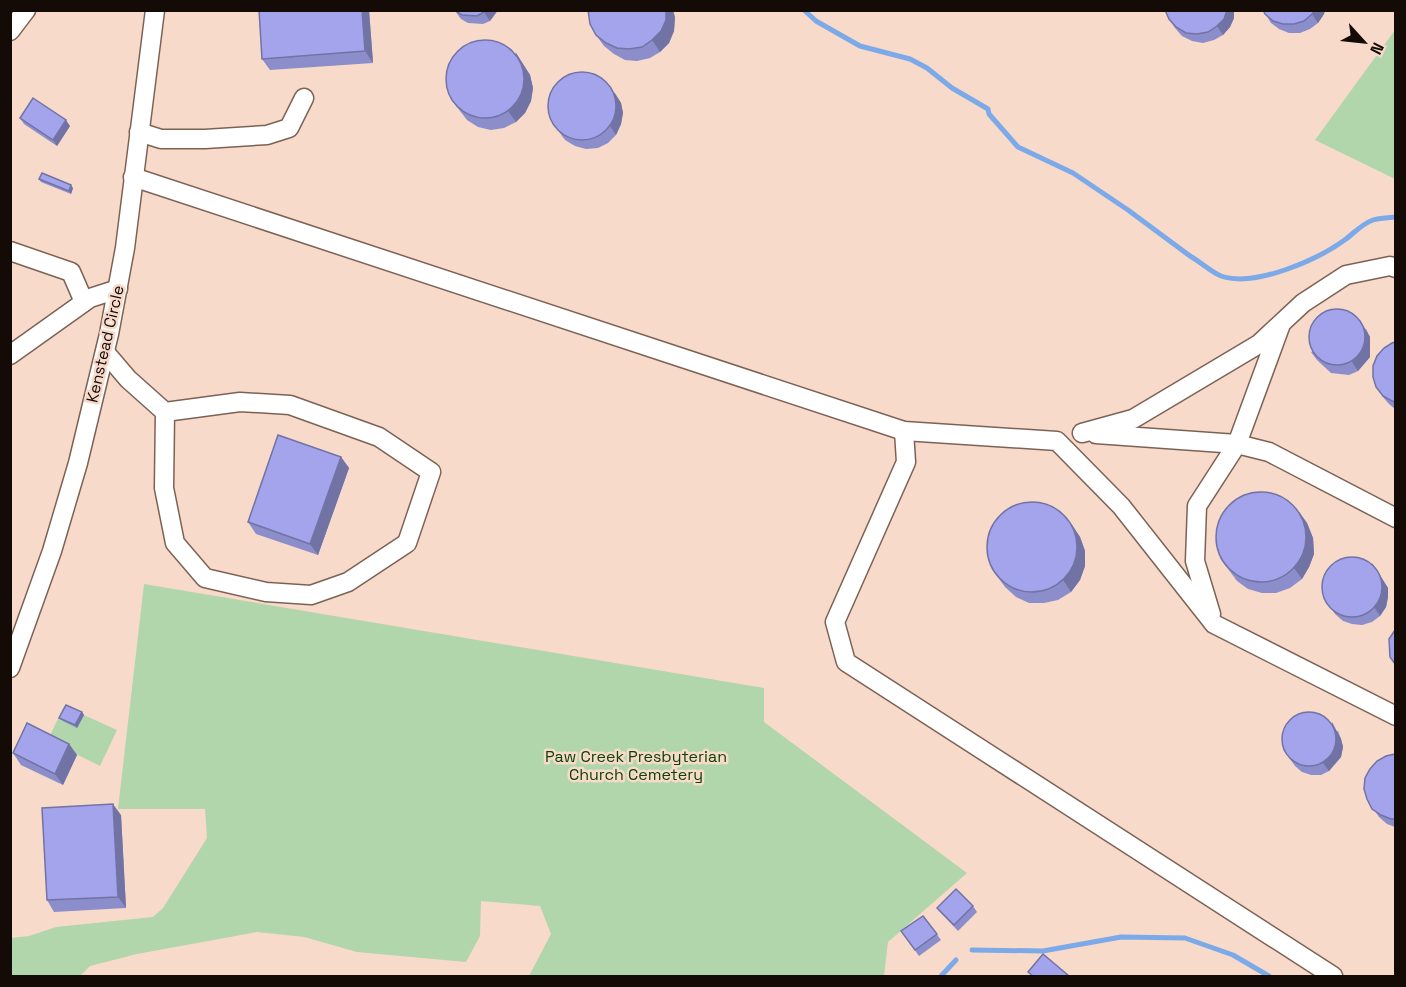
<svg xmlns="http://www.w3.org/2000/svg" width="1406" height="987" viewBox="0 0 1406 987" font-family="'Space Grotesk',sans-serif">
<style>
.green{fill:#b1d6ab}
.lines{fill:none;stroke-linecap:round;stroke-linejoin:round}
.stream{stroke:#7caae8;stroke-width:5}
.minor-casing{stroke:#7c6255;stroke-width:21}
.minor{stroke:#fff;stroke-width:18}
.wall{fill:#8c8dcb}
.shaded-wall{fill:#7273a5}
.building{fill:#a3a4ec;stroke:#7273a5;stroke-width:1.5}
.labels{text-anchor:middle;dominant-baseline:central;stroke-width:5;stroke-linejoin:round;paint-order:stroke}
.street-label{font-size:16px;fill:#140a06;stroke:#f8dacb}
.park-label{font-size:16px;fill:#0b4303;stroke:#f8dacb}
</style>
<rect width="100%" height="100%" fill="#f8dacb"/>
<g class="green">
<polygon points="1395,30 1395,179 1315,140"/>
<polygon points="144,584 764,688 764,722 967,873 888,942 884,976 529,976 551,934 540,906 481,901 480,936 466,962 357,952 304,937 257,932 137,954 90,966 80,976 11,976 11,938 29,936 56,927 153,917 163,908 207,838 205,809 118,809"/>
<polygon points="64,706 117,730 100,766 48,740"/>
</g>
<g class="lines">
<g class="stream">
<path d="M804 10 816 21 860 46 910 59 927 68 952 88 988 109 989 114 1018 147 1073 173 1128 210 1190 256C1201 262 1209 271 1221 276 1255 288 1319 259 1346 239 1355 232 1362 224 1373 220 1379 218 1388 218 1396 217"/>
<polyline points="972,950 1043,951 1121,937 1185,938 1233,955 1269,976"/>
<polyline points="941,976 956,960"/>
</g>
<defs>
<g id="minor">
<polyline points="10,31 26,10"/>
<polyline points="139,132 161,139 205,139 267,135 289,128 304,98"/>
<polyline points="133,177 904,431 1057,441 1121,506 1214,624 1396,716"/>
<polyline points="10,251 71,272 84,302"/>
<polyline points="105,352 128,379 165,412 240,402 290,405 379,437 431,472 407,543 348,582 311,595 266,592 205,578 175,543 164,488 165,412"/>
<polyline points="10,355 90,298 118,289"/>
<polyline points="904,431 906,462 835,622 846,662 1333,976"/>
<polyline points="1082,433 1133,419 1259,344 1303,303 1346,275 1390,266 1396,268"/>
<polyline points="1096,434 1237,444 1269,452 1396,518"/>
<polyline points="1211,614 1195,561 1197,506 1237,444 1280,327"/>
<polyline points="10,668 52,551 78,463 109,334 125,248 155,10"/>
</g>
</defs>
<use href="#minor" class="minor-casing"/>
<use href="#minor" class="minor"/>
</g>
<g class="wall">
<polygon points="369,10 373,63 270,70 262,59"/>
<polygon points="498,10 490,21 483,24 468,23 461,19 455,11"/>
<polygon points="1263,10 1325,10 1324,14 1318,23 1310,29 1300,33 1289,33 1279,29 1271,23"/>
<polygon points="675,17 674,31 669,43 660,52 650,58 637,61 625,60 614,54 604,46 596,35"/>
<polygon points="1234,18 1230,27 1223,35 1214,40 1203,43 1192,41 1182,36 1175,28 1169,19"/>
<polygon points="516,53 530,75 533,88 531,101 525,113 516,122 504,128 491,130 478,127 467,120 450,98"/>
<polygon points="615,93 621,103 623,113 621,124 616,135 608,143 598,148 586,149 575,146 565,140 552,122"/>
<polygon points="20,118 70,126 57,146 24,124"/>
<polygon points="39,179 73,188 71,194 41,182"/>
<polygon points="1366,329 1370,337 1370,357 1358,371 1349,375 1331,373 1317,360 1311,352"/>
<polygon points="1395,342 1395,409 1389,404 1382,396"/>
<polygon points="341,457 349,468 318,555 256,534 248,522"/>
<polygon points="1299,512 1307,523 1313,538 1314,554 1309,567 1302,579 1290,588 1276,593 1262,593 1248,589 1237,581 1220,558"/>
<polygon points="1072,525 1080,537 1085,551 1085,566 1080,580 1071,592 1058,600 1044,603 1029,603 1016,597 1005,587 997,576"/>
<polygon points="1378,572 1388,588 1388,597 1386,607 1380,616 1372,622 1362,625 1352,624 1343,621 1335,614 1329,605"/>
<polygon points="82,712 84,715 77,728 61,720 59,718"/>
<polygon points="1338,731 1341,739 1343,747 1341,757 1329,771 1321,775 1311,775 1302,772 1295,766 1283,749"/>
<polygon points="69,744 77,755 63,785 21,765 13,753"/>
<polygon points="1395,754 1395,827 1387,824 1379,817 1367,799"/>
<polygon points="121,815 126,908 54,912 47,900"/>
<polygon points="973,906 977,912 958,931 941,913 937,908"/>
<polygon points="923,916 941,940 919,956 901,931"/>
</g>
<g class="shaded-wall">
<polygon points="362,10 369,10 373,63 365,51"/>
<polygon points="486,10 498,10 490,21 484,12"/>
<polygon points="666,10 673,10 675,17 674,31 669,43 660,52 652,40"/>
<polygon points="1227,10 1234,10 1234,18 1230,27 1223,35 1217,26"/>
<polygon points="1315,10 1325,10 1324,14 1318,23 1312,14"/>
<polygon points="516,53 530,75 533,88 531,101 525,113 516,122 508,111"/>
<polygon points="609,85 621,103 623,113 621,124 616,135 610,126"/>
<polygon points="66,120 70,126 57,146 53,140"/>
<polygon points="71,185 73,188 71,194 69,191"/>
<polygon points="1360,320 1370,337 1370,357 1358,371 1352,362"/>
<polygon points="341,457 349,468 318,555 310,544"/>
<polygon points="1299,512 1307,523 1313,538 1314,554 1309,567 1302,579 1294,568"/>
<polygon points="1072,525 1080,537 1085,551 1085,566 1080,580 1071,592 1063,580"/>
<polygon points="1372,563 1388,588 1388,597 1386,607 1380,616 1374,607"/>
<polygon points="82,712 84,715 77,728 75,725"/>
<polygon points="1332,722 1341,739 1343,747 1341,757 1329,771 1323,763"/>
<polygon points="69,744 77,755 63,785 55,774"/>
<polygon points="113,804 121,815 126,908 118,897"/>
</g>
<g class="building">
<polygon points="259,10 362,10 365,51 262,59"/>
<polygon points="455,10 486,10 484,12 477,16 462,15"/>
<polygon points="588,10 666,10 666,20 661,31 652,40 642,47 629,49 617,48 606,43 596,35 590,24"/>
<polygon points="1165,10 1227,10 1224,19 1217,26 1208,32 1197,34 1186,33 1176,27 1169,19"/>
<polygon points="1263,10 1315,10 1312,14 1304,21 1294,24 1283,24 1273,21 1265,14"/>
<circle cx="485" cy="79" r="39"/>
<circle cx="582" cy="106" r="34"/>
<polygon points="33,98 66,120 53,140 20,118"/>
<polygon points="42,173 71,185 69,191 39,179"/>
<circle cx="1337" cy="337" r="28"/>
<polygon points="1395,342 1395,402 1392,401 1383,396 1376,387 1373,377 1373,366 1377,356 1384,348 1392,343"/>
<polygon points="278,435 341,457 310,544 248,522"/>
<circle cx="1261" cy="537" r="45"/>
<circle cx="1032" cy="547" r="45"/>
<circle cx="1352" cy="587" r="30"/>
<polygon points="1395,630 1395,664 1390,657 1389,639"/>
<polygon points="66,705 82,712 75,725 59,718"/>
<circle cx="1309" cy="739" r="27"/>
<polygon points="27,723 69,744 55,774 13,753"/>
<polygon points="1395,754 1395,819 1391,819 1381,815 1372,809 1367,799 1364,789 1365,778 1370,769 1377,761 1386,756"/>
<polygon points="113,804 118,897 47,900 42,808"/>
<polygon points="956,889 973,906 954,925 937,908"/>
<polygon points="923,916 937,934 915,950 901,931"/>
<polygon points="1043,954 1069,976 1033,976 1028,972"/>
</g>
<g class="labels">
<g class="street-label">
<text transform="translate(105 344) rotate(-77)">Kenstead Circle</text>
</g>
<g class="park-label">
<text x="636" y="756">Paw Creek Presbyterian<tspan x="636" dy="18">Church Cemetery</tspan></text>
</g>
</g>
<rect width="1406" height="987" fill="none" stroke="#140a06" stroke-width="24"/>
<g transform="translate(1364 42) rotate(117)" stroke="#f8dacb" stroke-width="4.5" paint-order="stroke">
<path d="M0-4.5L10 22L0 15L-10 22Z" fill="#140a06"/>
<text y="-9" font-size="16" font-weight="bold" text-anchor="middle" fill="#140a06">N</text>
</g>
</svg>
